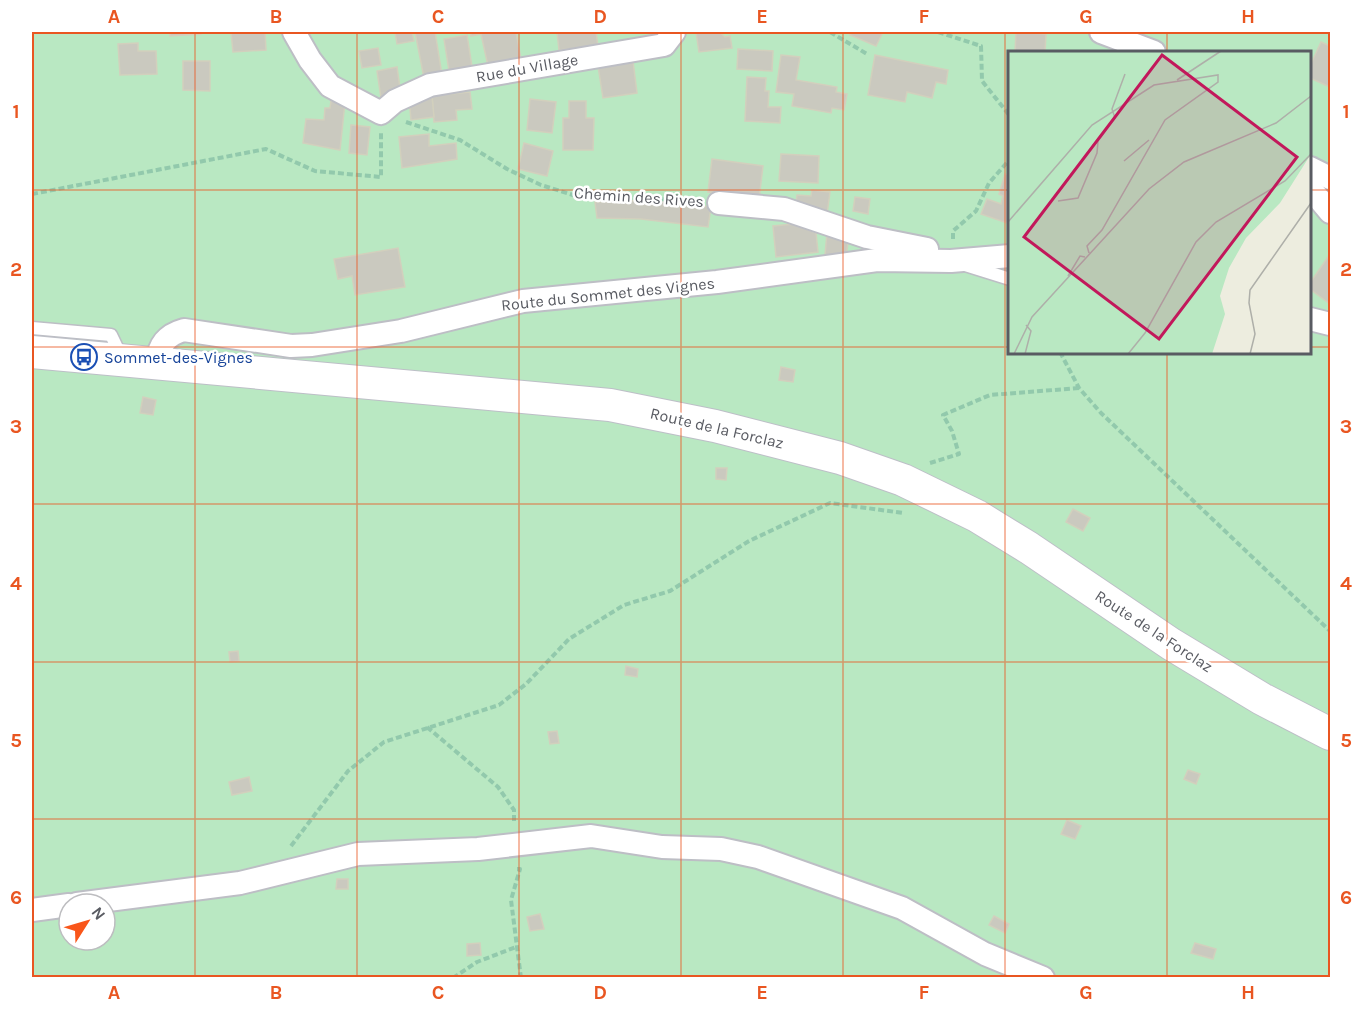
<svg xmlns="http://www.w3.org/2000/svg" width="1362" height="1009" viewBox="0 0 1362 1009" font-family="Karla,sans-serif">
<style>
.green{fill:#b9e8c2;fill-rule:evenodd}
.building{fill:#cac9bf;stroke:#d2d0bd;stroke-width:1.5}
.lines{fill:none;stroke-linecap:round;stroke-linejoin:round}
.service-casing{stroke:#bdbec5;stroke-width:15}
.minor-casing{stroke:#bdbec5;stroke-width:26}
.secondary-casing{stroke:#bdbfc7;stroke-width:34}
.path{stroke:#92c9ac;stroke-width:4;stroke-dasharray:6 3;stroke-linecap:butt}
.service{stroke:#fff;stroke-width:12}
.minor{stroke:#fff;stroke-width:22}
.secondary{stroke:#fff;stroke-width:32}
.grid{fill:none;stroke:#e95621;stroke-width:1.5;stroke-opacity:0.55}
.labels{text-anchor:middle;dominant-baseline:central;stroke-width:5;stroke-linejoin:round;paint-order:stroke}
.street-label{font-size:16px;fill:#595b62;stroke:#fff}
.transit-label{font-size:16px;fill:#164399;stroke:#fff;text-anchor:start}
.inset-road{fill:none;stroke:#aeafa9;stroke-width:1.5}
.view{fill:#c2185b;fill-opacity:0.15;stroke:#c2185b;stroke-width:3}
.inset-edge{fill:none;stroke:#595b62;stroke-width:3}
.neatline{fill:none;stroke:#e95621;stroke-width:2}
.grid-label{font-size:20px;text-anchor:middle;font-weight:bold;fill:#e95621}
</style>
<rect width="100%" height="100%" fill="#ededdf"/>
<path class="green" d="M32 32H1330V977H32ZM1010 52H1310V352H1010ZM69 904H105V940H69Z"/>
<g class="building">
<polygon points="170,32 201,32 201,34 170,36"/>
<polygon points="231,32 265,32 266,50 233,52"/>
<polygon points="395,32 412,32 414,41 397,44"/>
<polygon points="415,32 435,32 442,75 424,78"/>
<polygon points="471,32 516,32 521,59 488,66 481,34 471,36"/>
<polygon points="557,32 596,32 598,46 559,50"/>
<polygon points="696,32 719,32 725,37 730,36 732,48 699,52"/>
<polygon points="852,32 883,32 876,46 850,35"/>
<polygon points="1016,32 1046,34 1045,52 1015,52"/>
<polygon points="467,35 473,73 450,77 444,39"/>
<polygon points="1321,42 1330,46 1330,87 1310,78 1310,66"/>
<polygon points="138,43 138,51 156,51 157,74 120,75 118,44"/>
<polygon points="378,48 381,65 362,68 359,51"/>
<polygon points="738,49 773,51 772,71 737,69"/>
<polygon points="781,55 800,57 796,80 837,87 836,92 847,94 844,110 832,108 831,113 792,106 794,94 776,92"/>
<polygon points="875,55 948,70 946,84 936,82 932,98 907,92 905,102 868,95"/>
<polygon points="183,61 210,61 210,91 183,90"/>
<polygon points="633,61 637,93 603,98 598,66"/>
<polygon points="397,67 401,95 381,98 377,71"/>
<polygon points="747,77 766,78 765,91 769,91 768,107 781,107 780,123 745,121"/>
<polygon points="470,92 472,109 456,110 457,120 434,122 432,96"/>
<polygon points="432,96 434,117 411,120 409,98"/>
<polygon points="530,99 556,102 552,133 527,130"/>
<polygon points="331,101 345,102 340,150 303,143 306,119 324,120 325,108 330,108"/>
<polygon points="569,101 586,101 586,118 594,118 593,150 563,150 563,118 569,118"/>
<polygon points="351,125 370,127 367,155 349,153"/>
<polygon points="429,134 429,146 456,143 457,159 402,168 399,137"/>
<polygon points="524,143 553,151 547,176 518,169"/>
<polygon points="781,154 819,156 818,183 779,181"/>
<polygon points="712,159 763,166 759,199 708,192"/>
<polygon points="1005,174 1010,175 1010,224 981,214 987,199 1001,204 1003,196 999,194"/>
<polygon points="812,190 830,192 827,214 795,210 797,195 811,196"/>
<polygon points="855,197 870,199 868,214 853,211"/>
<polygon points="654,200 711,207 708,227 641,219 597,218 595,202"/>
<polygon points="794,224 816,233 818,252 776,257 773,226"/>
<polygon points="827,233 849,235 846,258 825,255"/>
<polygon points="398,248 405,287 355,295 352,276 338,279 334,259"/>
<polygon points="1330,254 1330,304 1310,289 1310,283"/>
<polygon points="781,367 795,370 793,382 779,380"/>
<polygon points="143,397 156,400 153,415 140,413"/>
<polygon points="716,468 727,468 726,480 716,479"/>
<polygon points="1073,509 1090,518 1083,531 1066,522"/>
<polygon points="238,651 239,661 230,662 229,652"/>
<polygon points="626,666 638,669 637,677 625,675"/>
<polygon points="557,731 559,743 550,744 548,732"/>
<polygon points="1188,770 1200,774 1196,784 1184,779"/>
<polygon points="249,777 252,791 232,795 229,782"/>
<polygon points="1067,820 1081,826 1075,839 1061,834"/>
<polygon points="337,879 348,879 348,889 336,889"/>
<polygon points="540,914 544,929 530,931 527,917"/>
<polygon points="994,916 1009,924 1005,933 989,925"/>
<polygon points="480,943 481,955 467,956 467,944"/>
<polygon points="1195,943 1216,949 1213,959 1191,953"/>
</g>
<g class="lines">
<defs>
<g id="service">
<polyline points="962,264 1010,279"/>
<polyline points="32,328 111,335 122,358"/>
</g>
<g id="minor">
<polyline points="294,32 310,60 330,86 381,113 395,101 430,85 664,45 674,32"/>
<polyline points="1101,32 1154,52"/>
<polyline points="1310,168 1330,178"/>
<polyline points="1310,188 1330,212"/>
<polyline points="719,203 784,209 867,237 927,249"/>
<polyline points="1310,319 1330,324"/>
<path d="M157 362C159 345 166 335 184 330L291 346 312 345 401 331 523 301 717 282 877 260 951 261 1010 256"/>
<polyline points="77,904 240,883 358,854 478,849 591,836 662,847 721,849 758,857 902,908 985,954 1043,978"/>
<polyline points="32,910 69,905"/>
</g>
<polyline id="secondary" points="32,352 610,405 715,426 840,458 903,480 977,516 1029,548 1171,644 1262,699 1330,734"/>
</defs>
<use href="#service" class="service-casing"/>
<use href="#minor" class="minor-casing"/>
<use href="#secondary" class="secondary-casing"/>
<g class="path">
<polyline points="830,32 867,54"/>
<polyline points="938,32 981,46 982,81 1010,116"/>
<polyline points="406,122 460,140 507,169 541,185 573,195 698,201"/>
<polyline points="32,194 266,149 315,171 381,177 381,133"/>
<polyline points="953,239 953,231 976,211 989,183 1010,159"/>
<polyline points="1060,352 1079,388 1101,413 1330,631"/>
<polyline points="930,463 959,454 952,431 943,415 990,395 1079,388"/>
<polyline points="427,727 498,787 514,810 514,823"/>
<polyline points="291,846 348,771 384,742 499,705 526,684 569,639 624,605 670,591 749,541 830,503 903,513"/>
<polyline points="517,869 520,869 511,900 521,978"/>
<polyline points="453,978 477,962 516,947"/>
</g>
<use href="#service" class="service"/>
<use href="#minor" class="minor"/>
<use href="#secondary" class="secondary"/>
</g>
<path class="grid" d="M195 32V978M357 32V978M519 32V978M681 32V978M843 32V978M1005 32V978M1167 32V52M32 190H1010M1310 190H1330M32 347H1010M1310 347H1330M1167 352V978M32 504H1330M32 662H1330M32 819H1330"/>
<defs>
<symbol id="bus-ring" viewBox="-11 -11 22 22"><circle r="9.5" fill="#fff" stroke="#1a4fb4" stroke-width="1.5"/><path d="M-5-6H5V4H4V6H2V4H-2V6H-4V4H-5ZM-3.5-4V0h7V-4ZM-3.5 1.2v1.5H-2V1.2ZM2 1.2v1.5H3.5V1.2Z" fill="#1a4fb4"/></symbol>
</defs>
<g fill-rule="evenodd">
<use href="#bus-ring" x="69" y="342" width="30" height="30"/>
</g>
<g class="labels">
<g class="street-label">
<text transform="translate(527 68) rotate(-10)">Rue du Village</text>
<text transform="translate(639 197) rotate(4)">Chemin des Rives</text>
<text transform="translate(608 294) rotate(-6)">Route du Sommet des Vignes</text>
<text transform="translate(717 428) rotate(13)">Route de la Forclaz</text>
<text transform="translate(1154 631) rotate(33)">Route de la Forclaz</text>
</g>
<g class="transit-label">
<text x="104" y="357">Sommet-des-Vignes</text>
</g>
</g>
<g transform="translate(1008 51)">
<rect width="303" height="303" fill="#ededdf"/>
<path d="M0 0H303V103L272 152 238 187 221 217 212 245 217 263 204 303H0Z" fill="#b9e8c2"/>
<path class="inset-road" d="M169 29 213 0M116 110 141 89M50 150 70 147 89 102 90 90 107 67 104 58 117 23M0 171 84 74 146 34 210 24V31L157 69 94 179 79 195 81 202M60 225 72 205 77 206M6 303 24 266 141 138 176 111 268 72 303 45M17 303 23 280 18 274M120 303 137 282 188 191 208 171 277 130 303 103M242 303 247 283 241 252 242 239 303 152"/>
<path class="view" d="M154 4 289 106 151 288 16 186Z"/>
<rect width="303" height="303" class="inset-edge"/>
</g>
<rect width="1362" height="1009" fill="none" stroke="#ffffff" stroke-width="66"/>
<g transform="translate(87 922) rotate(53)"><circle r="28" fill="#ffffff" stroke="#bdbdc0" stroke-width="1.5"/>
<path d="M0-4.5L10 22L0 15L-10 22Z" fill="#f9561a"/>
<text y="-9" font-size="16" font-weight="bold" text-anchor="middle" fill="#595b62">N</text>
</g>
<rect x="33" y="33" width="1296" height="943" class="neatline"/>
<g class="grid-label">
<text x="114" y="23">A</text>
<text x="276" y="23">B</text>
<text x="438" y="23">C</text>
<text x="600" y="23">D</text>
<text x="762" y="23">E</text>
<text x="924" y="23">F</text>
<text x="1086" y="23">G</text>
<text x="1248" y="23">H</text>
<text x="16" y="118">1</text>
<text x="1346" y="118">1</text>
<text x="16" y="276">2</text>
<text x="1346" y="276">2</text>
<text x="16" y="433">3</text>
<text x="1346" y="433">3</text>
<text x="16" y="590">4</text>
<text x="1346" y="590">4</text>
<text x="16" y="747">5</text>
<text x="1346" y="747">5</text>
<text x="16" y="904">6</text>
<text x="1346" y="904">6</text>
<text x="114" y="999">A</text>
<text x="276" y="999">B</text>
<text x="438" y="999">C</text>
<text x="600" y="999">D</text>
<text x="762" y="999">E</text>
<text x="924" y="999">F</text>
<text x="1086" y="999">G</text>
<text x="1248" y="999">H</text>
</g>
</svg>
